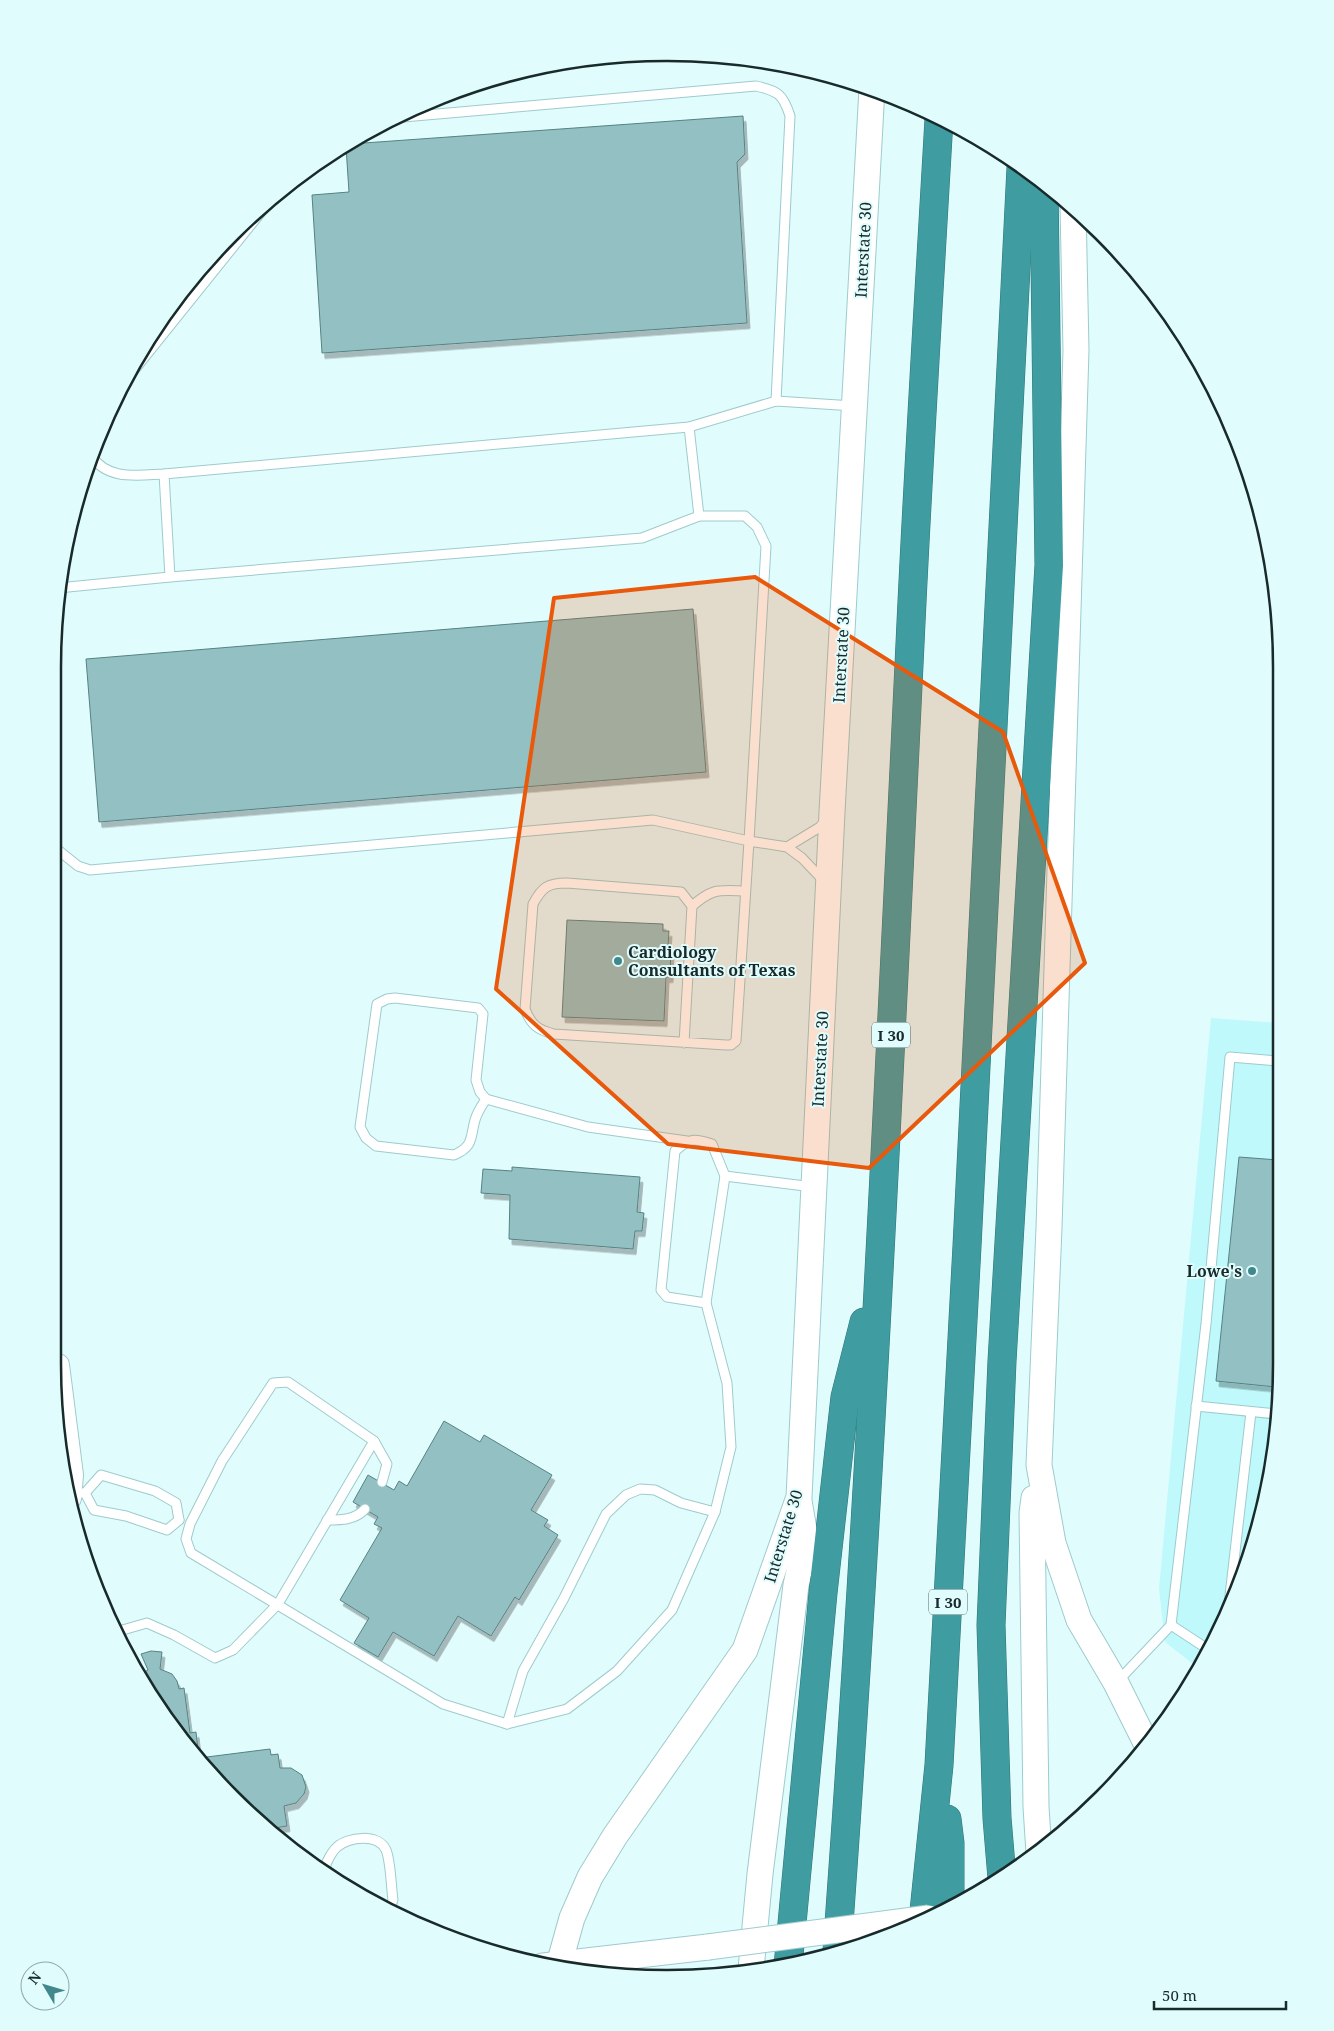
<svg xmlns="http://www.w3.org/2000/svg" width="1334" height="2031" viewBox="0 0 1334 2031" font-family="'Noto Serif',serif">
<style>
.built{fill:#bff9fb}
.building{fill:#93c0c2;stroke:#578284;filter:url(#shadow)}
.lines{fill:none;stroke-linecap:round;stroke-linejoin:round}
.service-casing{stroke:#9ecbcd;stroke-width:11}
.tertiary-casing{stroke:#9ecbcd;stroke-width:24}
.secondary-casing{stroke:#9ecbcd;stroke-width:27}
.motorway-casing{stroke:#317477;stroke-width:29}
.service{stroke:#fff;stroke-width:9}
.tertiary{stroke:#fff;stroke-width:22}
.secondary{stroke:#fff;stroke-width:25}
.motorway{stroke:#3f9ca0;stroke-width:28}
.secondary-bridge-casing{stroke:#9ecbcd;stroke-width:27;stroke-linecap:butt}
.secondary-bridge{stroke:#fff;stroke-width:25}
.marked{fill:#e8590c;fill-opacity:0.2;stroke:#e8590c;stroke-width:4;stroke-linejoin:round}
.poi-dot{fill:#40888c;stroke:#e1fcfd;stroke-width:2}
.labels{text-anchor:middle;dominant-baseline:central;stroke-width:4;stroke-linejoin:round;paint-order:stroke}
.shield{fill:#e1fcfd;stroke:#546969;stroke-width:1}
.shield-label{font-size:15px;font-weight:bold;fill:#182a2a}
.street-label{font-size:16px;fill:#182a2a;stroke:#e1fcfd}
.poi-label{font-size:16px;font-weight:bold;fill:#182a2a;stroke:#e1fcfd;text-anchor:start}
.rim{fill:none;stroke:#182a2a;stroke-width:2.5}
</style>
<defs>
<filter id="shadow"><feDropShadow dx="3" dy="5.5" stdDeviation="0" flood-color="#0004"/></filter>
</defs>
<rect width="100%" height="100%" fill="#e1fcfd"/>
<polygon class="built" points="1211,1018 1278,1023 1276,1445 1249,1561 1218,1636 1197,1667 1165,1642 1159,1589"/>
<g class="building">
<polygon points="743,116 745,154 737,162 747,323 322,353 312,195 349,192 346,147 350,144"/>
<polygon points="693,609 706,772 99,822 86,659"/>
<polygon points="567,920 663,924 663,931 669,931 668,946 671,946 670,977 666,977 664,1021 562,1017"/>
<polygon points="1239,1157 1278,1160 1276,1387 1216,1381"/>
<polygon points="512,1167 640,1177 637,1212 644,1213 642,1231 635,1231 633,1249 509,1239 510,1195 481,1193 483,1169 512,1171"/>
<polygon points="444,1421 480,1442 484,1435 552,1475 531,1510 548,1520 544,1526 558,1535 519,1600 515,1597 491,1636 458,1616 434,1656 393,1632 378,1657 354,1643 369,1618 340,1600 382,1528 374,1524 378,1517 353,1502 368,1475 394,1490 399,1481 407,1486"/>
<polygon points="151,1651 162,1652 160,1669 172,1674 177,1681 179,1689 184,1688 190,1733 196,1732 199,1758 270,1749 271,1755 278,1754 280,1768 291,1768 302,1775 306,1787 304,1794 296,1803 284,1806 287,1826 268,1829 205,1769 156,1706 141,1674 148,1670 141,1654"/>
</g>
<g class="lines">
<defs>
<g id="service">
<path d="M392 118 756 86C778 91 783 94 790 116L776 401"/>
<polyline points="194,279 201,285"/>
<polyline points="127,379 270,201"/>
<polyline points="689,427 699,516"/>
<path d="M91 455C107 481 138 475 164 474L689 427 776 401 854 406"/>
<polyline points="164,474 170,577"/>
<polyline points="58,588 170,577 642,538 699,516 745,516 757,527 766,546 749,841 653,820 90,870 78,866 58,850"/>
<polyline points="787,847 820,827 825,821"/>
<path d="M692 906C713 888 718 890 744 891"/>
<path d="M684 1043 692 906 681 892 567 883C548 883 542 887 533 904L525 1009C531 1025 538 1030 554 1034L726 1045H731L736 1041 749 841 787 847 802 858 824 881"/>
<path d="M486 1099C482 1105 477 1113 475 1120 470 1138 474 1146 454 1155L376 1146 366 1138 360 1127 377 1004 387 999 395 998 478 1008 483 1014 476 1080 480 1092 486 1099 588 1127 687 1141"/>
<path d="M706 1303 667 1297 661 1290 675 1151C690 1138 694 1138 712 1144L725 1176"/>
<polyline points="1196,1406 1276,1414"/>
<polyline points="374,1441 387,1464 382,1482"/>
<polyline points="70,1493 85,1493 101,1475 155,1491 176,1503 179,1520"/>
<polyline points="85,1493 94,1510 126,1516 167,1530 179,1520"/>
<path d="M327 1520C342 1520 355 1520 365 1509"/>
<polyline points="1228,1613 1251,1412"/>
<polyline points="1171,1625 1209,1650"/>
<polyline points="119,1631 147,1623 174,1635 215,1658 233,1650 278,1604 374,1441 288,1382 273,1383 222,1461 190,1524 186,1539 191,1553 443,1704 507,1724 567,1709 617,1671 672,1610 715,1512 731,1447 727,1383 706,1303 725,1176 813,1187"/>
<polyline points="1118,1681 1171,1625 1206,1324 1230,1057 1278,1061"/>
<polyline points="507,1724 523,1671 564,1598 606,1514 626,1495 640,1489 655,1490 681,1503 715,1512"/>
<path d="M326 1871V1864C329 1858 332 1851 337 1847 348 1837 378 1833 386 1850 391 1862 391 1887 393 1900L390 1908"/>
</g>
<polyline id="tertiary" points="58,1365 72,1475 70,1498"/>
<g id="secondary">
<polyline points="1073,206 1076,350 1049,1228 1039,1465 1053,1543 1079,1620 1116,1683 1146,1743"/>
<polyline points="1034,1498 1032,1513 1036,1807 1039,1853"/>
<polyline points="543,1966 708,1947"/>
<polyline points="558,1968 572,1918 590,1877 615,1836 745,1650 799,1497 832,812 872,88"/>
<polyline points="751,1969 760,1874 796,1585 806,1541 799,1501"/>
</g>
<g id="motorway">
<polyline points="947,1819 950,1843 950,1908"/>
<polyline points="1002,1878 997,1818 991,1625 1002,1361 1049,565 1044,185"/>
<polyline points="923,1921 939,1765 967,1246 1021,168"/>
<path d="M837 1951C869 1516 889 1080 910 644 918 469 929 294 939 119"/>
<polyline points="788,1966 823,1593 845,1397 864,1322"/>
</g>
</defs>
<use href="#service" class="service-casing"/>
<use href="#tertiary" class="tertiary-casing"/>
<use href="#secondary" class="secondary-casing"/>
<use href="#motorway" class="motorway-casing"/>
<use href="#service" class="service"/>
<use href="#tertiary" class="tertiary"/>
<use href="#secondary" class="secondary"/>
<use href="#motorway" class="motorway"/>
<defs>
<polyline id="secondary-bridge" points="708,1947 929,1918"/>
</defs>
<use href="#secondary-bridge" class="secondary-bridge-casing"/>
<use href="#secondary-bridge" class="secondary-bridge"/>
</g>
<path class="marked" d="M755 577 1003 732 1085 963 869 1168 668 1144 496 989 554 598Z"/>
<g class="poi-dot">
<circle cx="618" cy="961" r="5"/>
<circle cx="1252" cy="1271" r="5"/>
</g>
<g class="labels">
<g class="shield">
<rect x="872" y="1022.5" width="38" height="25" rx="4"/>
<rect x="929" y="1589.5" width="38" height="25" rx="4"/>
</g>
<g class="shield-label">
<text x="891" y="1035">I 30</text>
<text x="948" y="1602">I 30</text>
</g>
<g class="street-label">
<text transform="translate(863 250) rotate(-87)">Interstate 30</text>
<text transform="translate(841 655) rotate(-87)">Interstate 30</text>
<text transform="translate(820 1059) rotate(-87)">Interstate 30</text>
<text transform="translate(783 1536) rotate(-73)">Interstate 30</text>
</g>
<g class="poi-label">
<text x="628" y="952">Cardiology<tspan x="628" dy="18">Consultants of Texas</tspan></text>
<text x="1242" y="1271" text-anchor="end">Lowe's</text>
</g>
</g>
<path d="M0 0H1334V2031H0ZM667 61H667A606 606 0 0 1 1273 667V1364A606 606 0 0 1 667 1970H667A606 606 0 0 1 61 1364V667A606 606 0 0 1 667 61Z" fill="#e1fcfd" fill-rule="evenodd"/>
<path class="rim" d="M667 61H667A606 606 0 0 1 1273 667V1364A606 606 0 0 1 667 1970H667A606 606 0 0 1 61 1364V667A606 606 0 0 1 667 61Z"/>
<g transform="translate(45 1986) rotate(308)"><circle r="24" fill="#e1fcfd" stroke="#91a8a9"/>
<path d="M0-4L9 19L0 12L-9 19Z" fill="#40888c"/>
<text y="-8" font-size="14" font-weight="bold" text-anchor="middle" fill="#182a2a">N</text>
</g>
<path d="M1154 2001v8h132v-8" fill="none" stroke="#182a2a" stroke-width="2.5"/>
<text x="1162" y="2001" font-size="15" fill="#182a2a" stroke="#e1fcfd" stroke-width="4" paint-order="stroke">50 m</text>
</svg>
